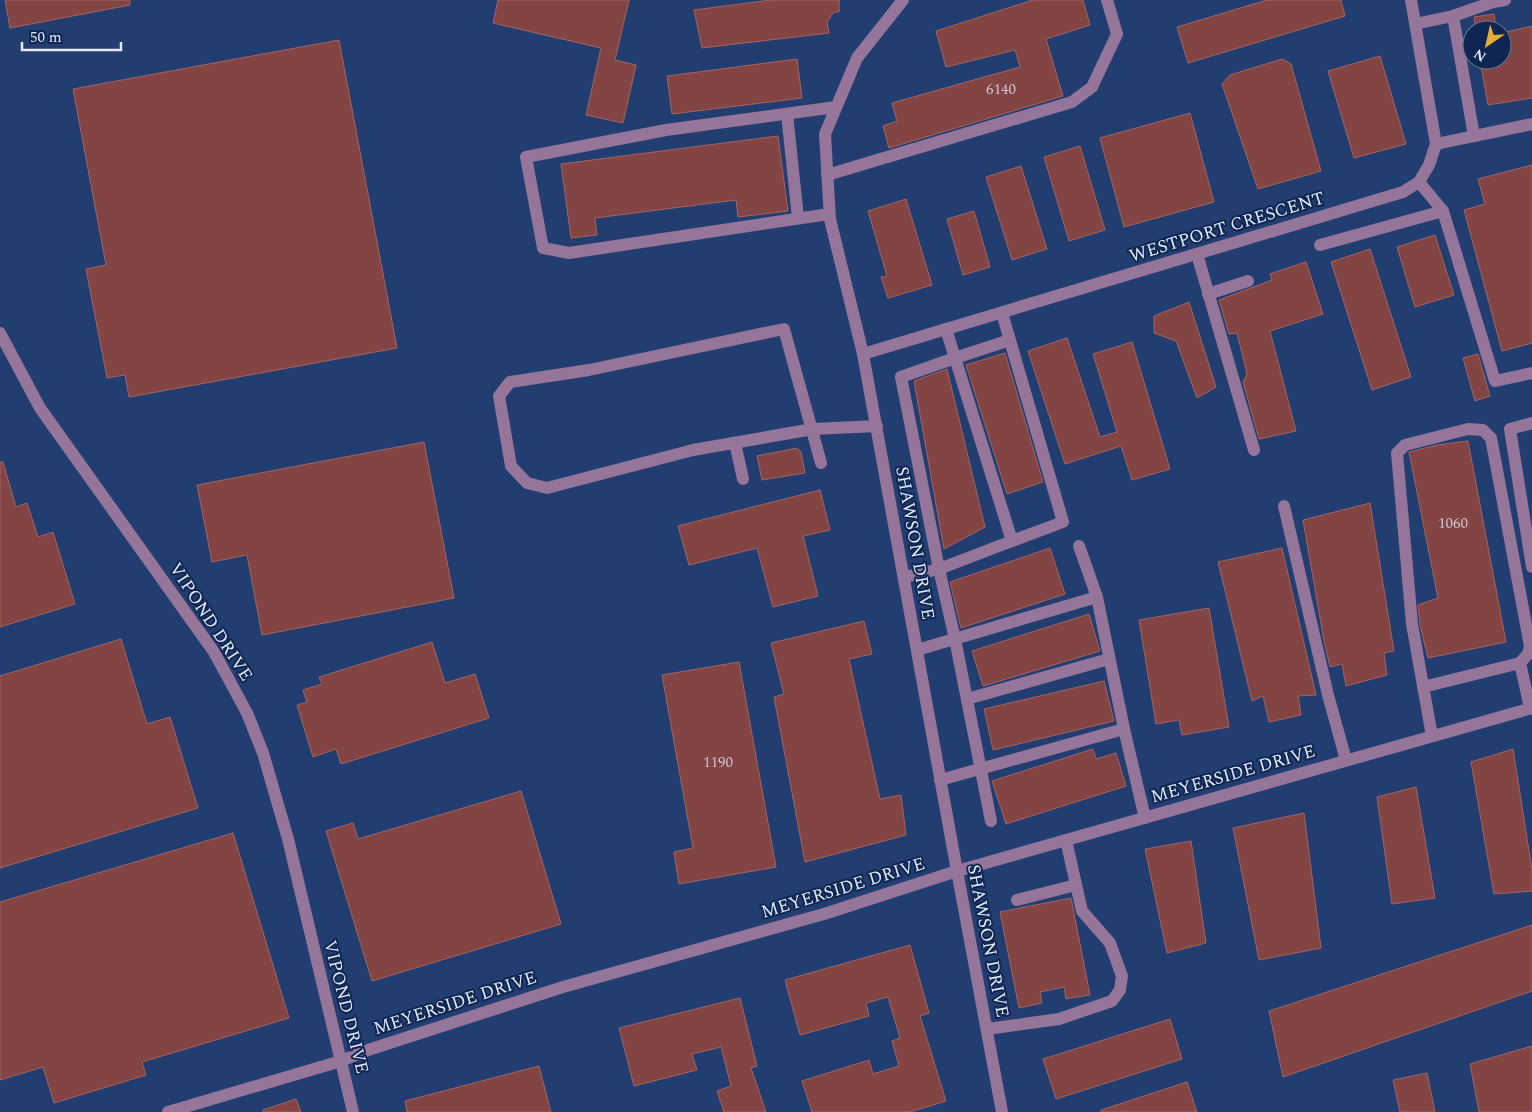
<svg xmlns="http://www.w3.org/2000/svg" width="1532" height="1112" viewBox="0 0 1532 1112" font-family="Spectral,serif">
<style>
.built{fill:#223d6f;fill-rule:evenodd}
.building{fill:#834544;stroke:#a56462}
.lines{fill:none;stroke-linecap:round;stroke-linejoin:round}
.minor{stroke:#95759a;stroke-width:12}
.labels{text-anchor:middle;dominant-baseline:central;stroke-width:4;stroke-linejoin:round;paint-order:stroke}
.number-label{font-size:15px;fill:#cac2ce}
.street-label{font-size:18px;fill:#e2ebfc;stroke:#102652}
</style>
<rect width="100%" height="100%" fill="#19315e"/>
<path class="built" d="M0 0H1532V1112H0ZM1472 30H1502V60H1472Z"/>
<g class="building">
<polygon points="5,0 130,0 130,5 10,28"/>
<polygon points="498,0 629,0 615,60 636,65 623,123 586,115 601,48 493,23"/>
<polygon points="771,0 839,0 839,12 834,12 827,22 829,33 702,48 694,10"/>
<polygon points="1033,0 1083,0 1090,25 1046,39 1063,96 889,148 883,126 897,121 892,103 1020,67 1015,50 946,67 936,31"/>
<polygon points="1267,0 1341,0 1345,16 1188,63 1177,27"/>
<polygon points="1494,14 1496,30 1476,30 1474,17"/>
<polygon points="1532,26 1532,98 1488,105 1480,60 1502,60 1502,33"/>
<polygon points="339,40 397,348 129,397 125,375 107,378 86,269 106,265 73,89"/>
<polygon points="1380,56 1406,144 1354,158 1328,71"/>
<polygon points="797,59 802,98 672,114 667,76"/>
<polygon points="1282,59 1291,64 1321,171 1258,189 1222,84 1230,75"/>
<polygon points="1190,113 1214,202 1124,227 1100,138"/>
<polygon points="778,136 788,211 738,217 736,200 595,218 597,235 571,238 561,164"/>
<polygon points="1080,146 1105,230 1069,241 1044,157"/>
<polygon points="1532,165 1532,343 1502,351 1464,210 1485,204 1478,179"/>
<polygon points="1021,166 1047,249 1012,260 986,177"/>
<polygon points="906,199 932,285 888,298 881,277 887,276 868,211"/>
<polygon points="974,211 990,267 963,275 947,219"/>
<polygon points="1435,235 1454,295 1415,307 1397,247"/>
<polygon points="1370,249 1411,377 1372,390 1331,262"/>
<polygon points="1306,262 1323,314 1270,331 1296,431 1259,439 1243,382 1247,374 1237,333 1229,334 1219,300 1272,280 1270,274"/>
<polygon points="1189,302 1216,387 1197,398 1176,341 1154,333 1154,316"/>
<polygon points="1067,338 1100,437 1117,432 1093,354 1132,342 1170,469 1132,480 1121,446 1065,464 1028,351"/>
<polygon points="1005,353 1043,482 1007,494 966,365"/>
<polygon points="1478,354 1490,396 1475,401 1463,358"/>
<polygon points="947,369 985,527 944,549 914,381"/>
<polygon points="1468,441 1506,642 1428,658 1420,625 1418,605 1438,598 1409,452 1437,445"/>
<polygon points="424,442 454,598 262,635 247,555 212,562 197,485"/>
<polygon points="797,448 801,452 805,473 762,480 757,456"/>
<polygon points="0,462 3,462 16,507 27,503 38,537 53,532 75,604 0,627"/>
<polygon points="820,490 830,530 803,536 818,596 773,607 757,548 689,565 678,526"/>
<polygon points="1370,503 1394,651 1384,653 1387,675 1346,686 1342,664 1330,667 1324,641 1303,520"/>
<polygon points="1050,548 1065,594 961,628 950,582"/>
<polygon points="1282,548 1316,695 1298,696 1301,715 1269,722 1263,696 1252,701 1218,562"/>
<polygon points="1209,608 1229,727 1182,735 1179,720 1156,724 1139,620"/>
<polygon points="1089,614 1100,651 983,686 972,651"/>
<polygon points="864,621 872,654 849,659 880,799 901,795 906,835 805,862 774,697 784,694 771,643"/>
<polygon points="121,639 147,724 170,717 198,808 0,868 0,676"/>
<polygon points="432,642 445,683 475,674 489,718 341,764 336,749 313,757 297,705 307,702 303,690 322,684 319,677"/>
<polygon points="739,662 776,867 679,884 674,852 693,848 662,675"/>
<polygon points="1104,681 1114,721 993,750 984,709"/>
<polygon points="1093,749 1096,759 1116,753 1126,786 1006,824 992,781"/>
<polygon points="1513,749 1532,870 1532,891 1494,894 1471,762"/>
<polygon points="1416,787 1435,898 1392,904 1377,797"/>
<polygon points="521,791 561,924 372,981 326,831 353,823 358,839"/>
<polygon points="1304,813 1321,948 1259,960 1233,828"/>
<polygon points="233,833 289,1018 142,1062 146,1075 54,1103 43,1067 0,1080 0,902"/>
<polygon points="1191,841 1206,943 1167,953 1145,849"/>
<polygon points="1071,898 1090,995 1066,999 1064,987 1040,992 1042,1003 1019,1008 1000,912"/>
<polygon points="1532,925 1532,991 1283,1077 1269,1011"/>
<polygon points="910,945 929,1013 920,1016 946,1101 910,1112 812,1112 802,1081 869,1060 873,1074 899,1066 892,1041 900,1038 888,997 866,1003 869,1016 800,1035 785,980"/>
<polygon points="740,998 757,1066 751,1068 766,1112 724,1112 717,1091 731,1086 721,1047 692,1054 697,1070 634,1086 619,1028"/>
<polygon points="1170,1019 1182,1059 1056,1099 1043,1059"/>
<polygon points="1532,1046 1532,1112 1479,1112 1470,1064"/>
<polygon points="539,1066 551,1112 407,1112 405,1101"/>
<polygon points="1427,1073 1435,1112 1400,1112 1393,1080"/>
<polygon points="1187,1082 1197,1112 1101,1112 1101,1110"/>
<polygon points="296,1099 301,1112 263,1112 263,1110"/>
</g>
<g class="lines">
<g class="minor">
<polyline points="903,0 857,58 825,134 830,219 863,354 957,871 1002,1112"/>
<polyline points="1453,16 1474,136"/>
<polyline points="1415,24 1453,16 1493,2 1505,0"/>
<polyline points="787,114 798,218"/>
<polyline points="1436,144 1532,124"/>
<polyline points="827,175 1072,102 1092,87 1117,34 1107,0"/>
<polyline points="1419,182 1443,211 1495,381 1532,373"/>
<polyline points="829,214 569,253 543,248 526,157 666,130 836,107"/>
<polyline points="1320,245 1443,211"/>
<polyline points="1197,254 1254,450"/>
<polyline points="1208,294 1248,281"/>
<polyline points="1002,313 1063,522 1012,541"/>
<polyline points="946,329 955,358 1012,541 939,569 901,377 955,358 1010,340"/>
<polyline points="0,333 40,408 214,652 247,713 263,753 288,839 353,1112"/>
<polyline points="863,354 1403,192 1419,182 1429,165 1436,144 1411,0"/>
<polyline points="1532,423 1510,429 1532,567"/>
<polyline points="735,443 743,479"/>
<polyline points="821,463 784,329 589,370 510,382 499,396 511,466 527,483 547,488 693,450 813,429 877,426"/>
<polyline points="1284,506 1328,695 1346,760"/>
<polyline points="1079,546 1097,597"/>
<polyline points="905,577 939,569 955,639 991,821"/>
<polyline points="917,650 1097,597 1124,729 940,780"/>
<polyline points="1423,687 1520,663"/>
<polyline points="967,699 1109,659"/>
<polyline points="1124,729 1145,818"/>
<polyline points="1432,736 1412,624 1397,453 1405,445 1468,429 1483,430 1491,438 1530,646 1528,654 1520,663 1530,708"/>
<polyline points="1017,900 1076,885"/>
<polyline points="987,1029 1059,1019 1112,1001 1120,990 1122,976 1110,943 1082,911 1066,840"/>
<polyline points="168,1112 341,1061 368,1050 563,987 824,914 957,871 1532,708"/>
</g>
</g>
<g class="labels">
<g class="number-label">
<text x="1001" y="89">6140</text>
<text x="1453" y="523">1060</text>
<text x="718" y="762">1190</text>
</g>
<g class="street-label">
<text transform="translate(1227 227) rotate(-17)">WESTPORT CRESCENT</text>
<text transform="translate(915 543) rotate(80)">SHAWSON DRIVE</text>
<text transform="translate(211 622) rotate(57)">VIPOND DRIVE</text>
<text transform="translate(1233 774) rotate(-16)">MEYERSIDE DRIVE</text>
<text transform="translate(843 888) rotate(-17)">MEYERSIDE DRIVE</text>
<text transform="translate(988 941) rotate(79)">SHAWSON DRIVE</text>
<text transform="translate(455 1003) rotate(-18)">MEYERSIDE DRIVE</text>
<text transform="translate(346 1007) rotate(76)">VIPOND DRIVE</text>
</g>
</g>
<g transform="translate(1487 45) rotate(214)"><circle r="24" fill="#102652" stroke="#647596"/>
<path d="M0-4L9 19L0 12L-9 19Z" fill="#e5ad35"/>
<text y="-8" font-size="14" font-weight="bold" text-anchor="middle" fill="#e2ebfc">N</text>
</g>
<path d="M22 42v8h99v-8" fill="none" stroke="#e2ebfc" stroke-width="2.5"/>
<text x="30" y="42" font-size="15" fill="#e2ebfc" stroke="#102652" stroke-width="4" paint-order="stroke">50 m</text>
</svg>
